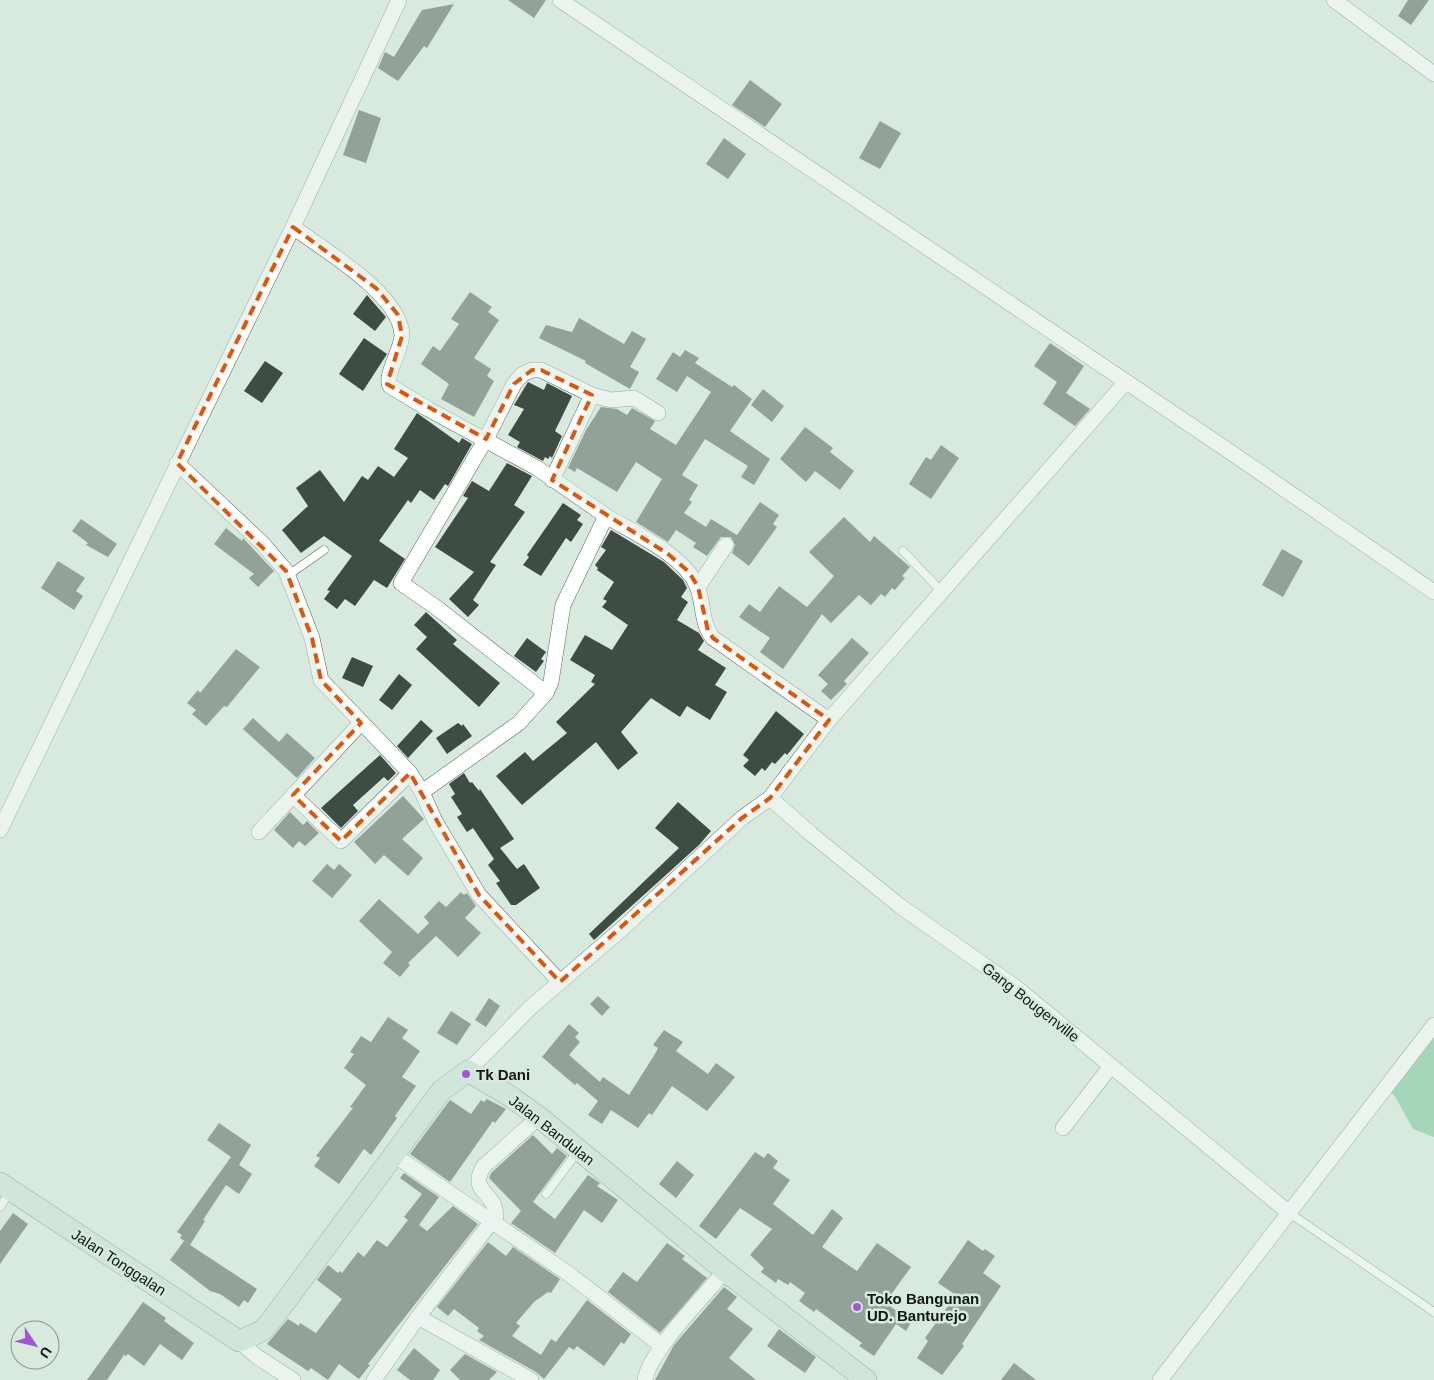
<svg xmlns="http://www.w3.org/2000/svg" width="1434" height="1380" viewBox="0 0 1434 1380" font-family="Helvetica,sans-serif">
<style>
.forest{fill:#68be8e}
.building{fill:#3e4c44}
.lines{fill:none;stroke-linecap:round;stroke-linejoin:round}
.lane-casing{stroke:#58675e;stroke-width:9}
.street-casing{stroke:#58675e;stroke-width:16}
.secondary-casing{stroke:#58675e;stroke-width:22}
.lane{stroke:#fff;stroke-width:8}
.street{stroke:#fff;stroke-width:15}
.secondary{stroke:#c6e2d4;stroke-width:21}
.marked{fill:none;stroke:#dd560c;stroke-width:4;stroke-dasharray:10 6;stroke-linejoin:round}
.poi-dot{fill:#9d5ad0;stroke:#d8e9de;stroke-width:2}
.labels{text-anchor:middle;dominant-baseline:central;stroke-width:5;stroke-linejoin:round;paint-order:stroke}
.street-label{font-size:15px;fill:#121814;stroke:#d8e9de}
.poi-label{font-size:15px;font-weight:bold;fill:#121814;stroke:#d8e9de;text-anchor:start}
</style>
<rect width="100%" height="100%" fill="#d8e9de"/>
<polygon class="forest" points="1434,1025 1434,1137 1413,1129 1396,1098 1387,1087"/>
<g class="building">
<polygon points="508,0 546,0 534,18"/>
<polygon points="1408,0 1429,0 1411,25 1398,16"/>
<polygon points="454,4 427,48 424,46 398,81 378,68 385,52 394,57 422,10"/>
<polygon points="750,80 782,104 765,127 732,105"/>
<polygon points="359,110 381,118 366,163 343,155"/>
<polygon points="880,121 901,133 880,169 859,158"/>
<polygon points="724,138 746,154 728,179 706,164"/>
<polygon points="470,292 492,307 488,312 499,320 474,358 491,369 487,376 494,381 474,417 441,399 449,384 421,364 433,346 440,351 459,324 451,319"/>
<polygon points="367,295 386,317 375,331 353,314"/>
<polygon points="579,318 624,344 632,331 646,339 630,367 639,372 630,389 585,363 586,361 539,338 546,325 572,332"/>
<polygon points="364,338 387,354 363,391 339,374"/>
<polygon points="1050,343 1084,366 1066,393 1090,409 1075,426 1043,404 1057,382 1034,366"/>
<polygon points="685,350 699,358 695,363 732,387 734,385 752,399 730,431 770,459 754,485 741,477 748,466 705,439 682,475 698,485 689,500 692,502 684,513 706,527 711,519 737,535 760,502 779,515 773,524 777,527 749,566 732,553 735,545 731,537 721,537 707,556 693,547 696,543 676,530 668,542 636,522 662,479 636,462 617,492 577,468 575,472 568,468 586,430 601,407 617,409 627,415 632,408 655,421 650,429 676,445 711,392 687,376 677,392 656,379 673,352 680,357"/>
<polygon points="265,361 283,373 262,403 244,391"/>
<polygon points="528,382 544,390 547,383 572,396 555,431 562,436 552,458 550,456 548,459 545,457 543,461 517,447 520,442 508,435 524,409 514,405"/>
<polygon points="763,389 784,406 772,422 751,405"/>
<polygon points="417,413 459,443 462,438 472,444 448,486 445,484 434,500 420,490 411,503 408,500 379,541 405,559 387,588 374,580 355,606 345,599 337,609 324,599 330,591 327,590 352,556 324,536 301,553 282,530 308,506 296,488 320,470 344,502 362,476 368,480 378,466 394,477 408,458 394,449"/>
<polygon points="805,427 833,448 830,452 854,471 840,490 815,471 806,482 780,459"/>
<polygon points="941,445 959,458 931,499 909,484 926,457 931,460"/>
<polygon points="507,463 532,476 514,505 525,512 490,562 496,565 473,600 479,605 468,617 449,599 474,572 435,547 468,498 463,496 472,481 489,491"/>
<polygon points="563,503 581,515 577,520 583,524 571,542 566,538 541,576 523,565 529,557 527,555"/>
<polygon points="844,517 870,542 874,536 910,567 902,576 905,578 895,590 892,588 885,597 881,594 871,605 859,595 831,623 822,614 783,669 760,652 770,638 739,617 749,604 760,612 779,586 807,607 834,576 809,552"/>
<polygon points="81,519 117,544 108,557 86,545 88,543 72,531"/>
<polygon points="226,528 242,541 243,538 274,571 258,587 249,578 254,574 214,544"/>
<polygon points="611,530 664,562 683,580 687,588 681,597 688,602 677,620 699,633 704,641 698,650 726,668 715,685 727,692 710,720 687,706 680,717 651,698 621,732 638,753 618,770 596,742 522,805 496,776 525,752 533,761 567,733 556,722 595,684 591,682 595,675 570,660 585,635 612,650 628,625 602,607 607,601 603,599 614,582 597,570 598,568 595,565 606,550 601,547"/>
<polygon points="1282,549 1303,561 1283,597 1262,585"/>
<polygon points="58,561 85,578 76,591 83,596 74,610 41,588"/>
<polygon points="426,612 457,640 453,644 500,683 479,707 416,649 427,637 414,625"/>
<polygon points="527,638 546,652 541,659 544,661 536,672 514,656"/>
<polygon points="852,638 869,653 844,681 847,684 831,700 821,691 828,684 818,675"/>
<polygon points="236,649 260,667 227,707 224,706 206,726 192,714 196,710 187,703 198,690 200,693"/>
<polygon points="352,657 373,666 363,687 342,678"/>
<polygon points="399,674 412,685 392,710 379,700"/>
<polygon points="776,711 804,734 787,755 785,753 775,764 772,762 765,771 762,768 755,776 743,766 749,760 743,755"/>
<polygon points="253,718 279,742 287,733 315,758 297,778 243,729"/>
<polygon points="421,720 433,731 408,758 397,746"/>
<polygon points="458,723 462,726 463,724 472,736 447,754 436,738"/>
<polygon points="380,755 396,773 388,781 384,777 353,805 358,811 341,828 321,808"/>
<polygon points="464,773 470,783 472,782 479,791 480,789 514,839 500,848 517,869 524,864 540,888 516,905 511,905 496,883 500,881 488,865 494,859 473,828 467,832 457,817 462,814 451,797 455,794 449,784"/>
<polygon points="403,796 424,819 402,839 423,858 408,876 384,855 375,864 354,842"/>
<polygon points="678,802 711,831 699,845 594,940 589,934 679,848 655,828"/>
<polygon points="290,812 303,825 307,821 319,833 305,846 299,841 293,848 274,830"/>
<polygon points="327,864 334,870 339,864 352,875 332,898 312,881"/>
<polygon points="461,892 464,895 467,893 476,906 465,918 481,933 458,957 436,936 408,963 410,965 400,977 383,963 392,952 359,921 379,899 418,934 429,923 424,917 439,901 446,907"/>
<polygon points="598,996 610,1007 602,1016 590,1004"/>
<polygon points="489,998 500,1006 486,1027 475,1020"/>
<polygon points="451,1011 471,1024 457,1045 437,1033"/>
<polygon points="388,1017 408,1030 402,1038 420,1051 402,1077 416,1086 395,1116 397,1118 371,1155 364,1149 339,1184 314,1166 320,1158 316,1156 353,1108 350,1107 366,1085 344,1068 354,1054 350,1052 361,1036 371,1042"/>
<polygon points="569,1024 579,1033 575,1037 580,1042 569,1055 600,1082 603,1077 629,1095 655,1054 658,1048 653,1045 664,1030 683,1042 676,1051 708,1074 716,1063 735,1077 707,1111 672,1086 652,1115 649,1113 638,1128 611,1110 602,1124 588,1115 598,1101 577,1083 575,1085 542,1057"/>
<polygon points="487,1099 506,1109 495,1123 493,1121 450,1182 410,1154 450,1100 471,1114 481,1100 484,1102"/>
<polygon points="219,1123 251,1145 239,1165 252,1174 239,1194 226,1185 203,1220 205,1221 190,1245 180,1238 182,1235 177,1232 231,1157 207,1140"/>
<polygon points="533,1135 552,1154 557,1148 567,1156 533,1202 555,1219 588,1175 600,1183 597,1186 618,1200 602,1223 584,1210 555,1253 511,1223 521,1211 489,1178 491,1173"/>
<polygon points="755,1152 764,1158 768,1153 778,1161 773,1168 790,1180 773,1204 813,1235 832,1209 843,1218 822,1247 857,1271 877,1243 911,1267 885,1303 912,1321 906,1331 896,1324 874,1356 859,1346 862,1343 816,1309 814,1312 799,1301 805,1293 790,1282 788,1285 778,1279 776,1283 761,1272 764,1268 750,1255 772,1229 740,1208 716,1239 699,1226"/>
<polygon points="677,1161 694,1175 676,1198 659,1184"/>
<polygon points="404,1173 439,1197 419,1225 427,1231 453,1206 478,1224 368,1364 370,1365 359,1379 339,1364 328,1380 311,1368 308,1371 267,1344 288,1319 299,1326 300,1323 316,1333 342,1299 317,1280 328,1265 338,1273 340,1271 342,1273 358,1252 364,1257 377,1240 387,1247 408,1220 404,1217 422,1194 400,1178"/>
<polygon points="13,1213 28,1224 0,1264 0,1231"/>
<polygon points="968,1240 983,1251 985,1249 995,1256 983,1273 1001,1286 962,1344 964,1346 942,1375 917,1358 928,1341 925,1338 956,1295 938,1283"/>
<polygon points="184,1241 257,1289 248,1303 244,1300 239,1307 220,1294 210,1291 170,1260"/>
<polygon points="488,1242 506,1256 513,1247 560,1279 551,1293 548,1292 534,1302 516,1323 520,1326 512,1336 541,1355 551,1339 556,1342 587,1300 631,1334 624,1344 621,1342 604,1366 577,1346 574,1350 569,1347 544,1379 536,1372 479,1340 484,1336 477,1331 479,1328 454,1309 448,1316 437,1307"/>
<polygon points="667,1243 685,1256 682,1259 707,1278 660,1333 608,1292 623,1272 637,1282"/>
<polygon points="724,1287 737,1297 727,1309 753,1329 729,1358 756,1380 655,1380 674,1345"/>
<polygon points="143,1302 166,1318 164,1321 194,1343 182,1360 160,1344 144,1366 128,1354 126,1356 124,1355 107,1380 87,1380"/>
<polygon points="779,1329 816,1357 805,1373 767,1346"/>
<polygon points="414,1348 440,1370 433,1380 410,1380 397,1370"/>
<polygon points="465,1354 497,1372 489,1380 460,1380 450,1370"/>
<polygon points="1014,1363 1036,1380 1001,1380"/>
</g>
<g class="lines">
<defs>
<g id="lane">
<polyline points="903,551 942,592"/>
<polyline points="287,576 324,550"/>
<polyline points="546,1194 578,1151"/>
<polyline points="0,1207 10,1192"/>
<polyline points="1288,1212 1434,1312"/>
</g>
<g id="street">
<polyline points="560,0 1223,447 1434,592"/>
<polyline points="1334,0 1434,74"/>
<path d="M293 227C324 250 400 294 402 335 402 349 384 376 390 386L428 409 537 468 606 516 563 605 551 682 546 693"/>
<polyline points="177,463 262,543 286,571 312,638 321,680 410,773 422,792"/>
<polyline points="552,480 592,395 611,400 634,398 658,413"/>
<path d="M606 516C634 533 684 555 697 586 704 603 701 624 713 638L829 720"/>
<polyline points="698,587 726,545"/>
<polyline points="293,795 341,841 410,773"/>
<polyline points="770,798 811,834 900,906 1018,989 1288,1212"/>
<polyline points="0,830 293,227 399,0"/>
<polyline points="259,832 361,723"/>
<polyline points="560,982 479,895 435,821 422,792 519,723 546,693 437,608 401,583 486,439 514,384 523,374 532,370 541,370 592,395"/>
<polyline points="468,1071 531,1007 623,928 742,818 770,798 829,720 1126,382"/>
<polyline points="1063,1128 1111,1066"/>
<polyline points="394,1155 569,1274 662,1346"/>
<polyline points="418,1317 531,1380"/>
<polyline points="239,1341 256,1356 293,1380"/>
<path d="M374 1380 418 1317 496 1216C495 1190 469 1194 483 1167L539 1117"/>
<path d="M645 1380C649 1352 705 1295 725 1271"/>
<polyline points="1160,1380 1434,1025"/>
</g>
<polyline id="secondary" points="0,1183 239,1341 262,1331 271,1321 441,1091 468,1071 508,1095 539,1117 725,1271 866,1380"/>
</defs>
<use href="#lane" class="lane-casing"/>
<use href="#street" class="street-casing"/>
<use href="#secondary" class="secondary-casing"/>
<use href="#lane" class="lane"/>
<use href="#street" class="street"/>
<use href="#secondary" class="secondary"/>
</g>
<path d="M0 0H1434V1380H0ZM293 227 377 289 398 315 402 336 387 384 486 439 514 384 532 370H541L592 395 552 480 668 554 689 572 698 587 708 631 713 638 829 720 770 798 742 818 560 982 479 895 410 773 341 841 293 795 361 723 321 680 312 638 286 571 177 463Z" fill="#d8e9de" fill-opacity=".55" fill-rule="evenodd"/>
<path class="marked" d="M293 227 377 289 398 315 402 336 387 384 486 439 514 384 532 370H541L592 395 552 480 668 554 689 572 698 587 708 631 713 638 829 720 770 798 742 818 560 982 479 895 410 773 341 841 293 795 361 723 321 680 312 638 286 571 177 463Z"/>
<g class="poi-dot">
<circle cx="466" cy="1074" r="5"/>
<circle cx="857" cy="1307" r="5"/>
</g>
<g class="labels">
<g class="street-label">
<text transform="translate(1031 1002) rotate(38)">Gang Bougenville</text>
<text transform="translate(552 1130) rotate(38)">Jalan Bandulan</text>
<text transform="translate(119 1262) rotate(33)">Jalan Tonggalan</text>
</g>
<g class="poi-label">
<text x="476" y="1074">Tk Dani</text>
<text x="867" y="1298">Toko Bangunan<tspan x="867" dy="17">UD. Banturejo</tspan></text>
</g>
</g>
<g transform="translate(35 1345) rotate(125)"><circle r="24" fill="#d8e9de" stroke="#89958d"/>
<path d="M0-4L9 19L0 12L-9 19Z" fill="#9d5ad0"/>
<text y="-8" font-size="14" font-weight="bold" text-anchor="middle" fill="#121814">U</text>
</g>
</svg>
